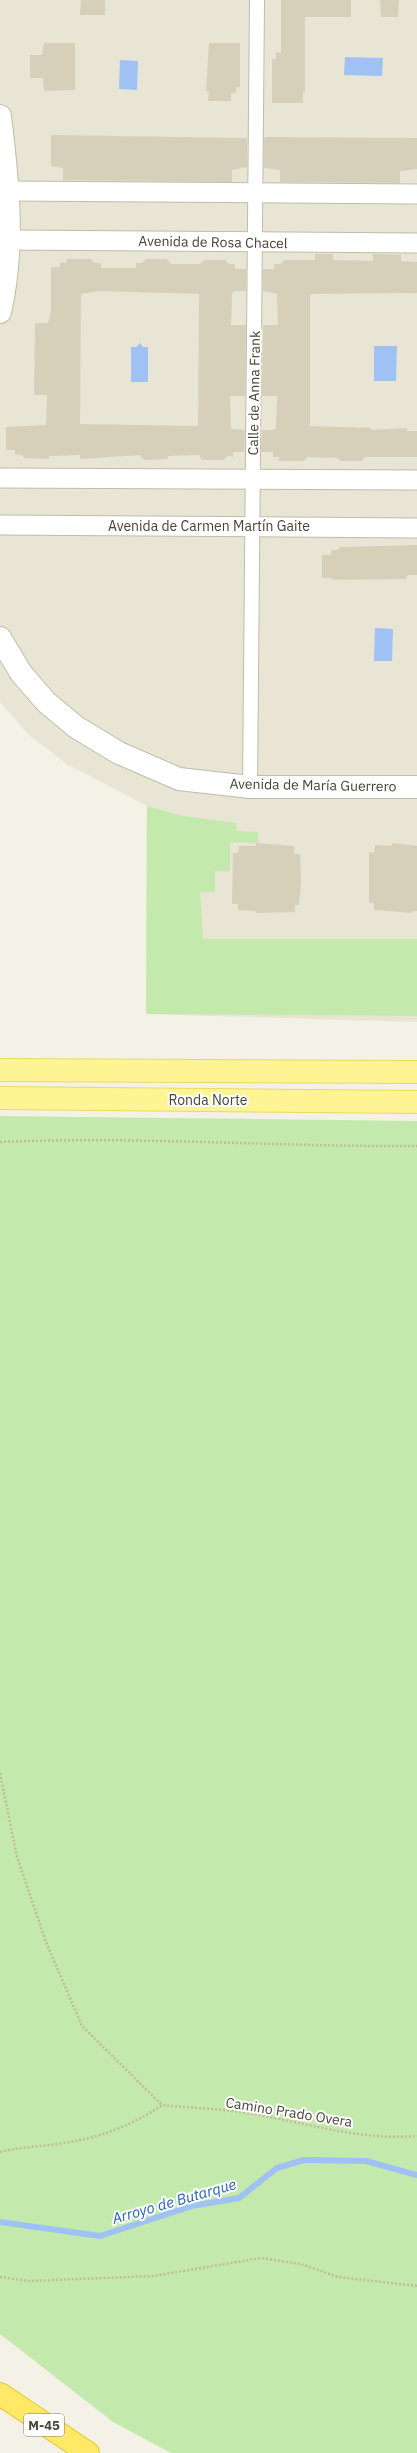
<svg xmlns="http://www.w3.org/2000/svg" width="417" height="2453" viewBox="0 0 417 2453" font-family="'IBM Plex Sans',sans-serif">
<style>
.residential{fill:#e8e5d4}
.green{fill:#c3eaac}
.water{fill:#9fc1f4}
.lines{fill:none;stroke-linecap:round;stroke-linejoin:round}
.stream{stroke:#9fc1f4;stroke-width:6}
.building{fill:#d6d0bb;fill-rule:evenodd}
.pedestrian-casing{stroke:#c0bca8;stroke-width:16}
.minor-casing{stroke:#c0bca8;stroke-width:21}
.tertiary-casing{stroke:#c0bca8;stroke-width:24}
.primary-casing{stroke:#eada5e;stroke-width:24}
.motorway-casing{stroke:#e5c42e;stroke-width:24}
.path{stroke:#c2bb98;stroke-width:2.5;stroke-dasharray:2 2;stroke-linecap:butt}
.pedestrian{stroke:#fff;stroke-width:14}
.minor{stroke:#fff;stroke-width:19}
.tertiary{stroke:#fff;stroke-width:22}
.primary{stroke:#fff494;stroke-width:22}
.motorway{stroke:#ffe966;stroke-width:22}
.labels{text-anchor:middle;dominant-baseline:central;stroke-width:4;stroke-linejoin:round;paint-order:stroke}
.shield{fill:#fff;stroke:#7e7b72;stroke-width:1}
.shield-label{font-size:13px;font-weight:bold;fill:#474335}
.street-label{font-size:14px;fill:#474335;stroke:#fff}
.water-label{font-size:15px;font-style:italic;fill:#2861b8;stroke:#fff}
</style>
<rect width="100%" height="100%" fill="#f4f2e6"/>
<polygon class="residential" points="0,0 417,0 417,1022 146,1014 147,806 67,764 29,735 0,702"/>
<g class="green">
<polygon points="147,806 183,816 236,823 237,831 258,832 258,843 230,842 230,871 215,871 215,892 200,892 203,939 417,939 417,1016 146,1014"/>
<polygon points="0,1116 417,1121 417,2453 171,2453 113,2422 0,2334"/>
</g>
<g class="water">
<polygon points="345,57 383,58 382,76 344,75"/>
<polygon points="120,60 138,61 137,90 119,89"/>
<polygon points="140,343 143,347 148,347 148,382 131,382 131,347 136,347"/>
<polygon points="374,346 397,346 396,381 374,381"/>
<polygon points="375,628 393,629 392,661 374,661"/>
</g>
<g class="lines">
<polyline class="stream" points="0,2222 100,2236 192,2206 239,2198 277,2168 304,2160 366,2161 417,2175"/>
</g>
<g class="building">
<polygon points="81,0 105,0 105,15 80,15"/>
<polygon points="281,0 351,0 351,17 305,17 305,92 303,92 303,103 272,103 272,59 276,59 276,52 281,53"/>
<polygon points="380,0 399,0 398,17 381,17"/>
<polygon points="44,43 75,43 75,90 44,91 43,78 30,78 30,55 42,55"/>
<polygon points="209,43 240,43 240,87 236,87 236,93 231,93 231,101 208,101 209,92 206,91"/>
<polygon points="51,135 247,138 247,167 232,170 232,182 63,180 63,168 51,166"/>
<polygon points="266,137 417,138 417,169 400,171 400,183 280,182 280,170 264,168 264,138"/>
<polygon points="315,254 333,254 333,260 373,261 373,254 401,255 401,261 417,262 417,293 310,294 310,426 371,428 370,430 407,428 407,431 417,431 417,457 365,457 362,461 341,461 337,458 307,457 304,461 279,461 279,457 273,457 273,452 261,452 262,430 274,430 276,428 277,396 262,396 263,325 278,325 277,294 263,291 263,269 274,269 274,264 281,264 284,260 315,260"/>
<path d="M67 259H91L94 263H101V268H136V263H142L146 259H167L171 264H200L204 260H225L229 264H235V269H246V291H234L232 294 231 325H246L245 396H230L231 427 232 429 245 430 244 452H233V457L227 456 224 460H202L199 455 168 456V459L144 460 140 455 80 459V455L49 456V459L25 458 21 455 15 454V450H6V427L46 425 47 395H34L35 323H48L51 311V267H60V262L66 263ZM99 291 199 294 198 426 80 424 81 294Z"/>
<polygon points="417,545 417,575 408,575 406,579 332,580 332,578 322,578 322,555 331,555 331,550 337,550 340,547"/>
<polygon points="256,843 294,846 294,854 300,854 301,883 299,905 295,905 295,912 256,913 255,911 238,910 238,904 232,904 233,853 238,853 239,846 256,846"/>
<polygon points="392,843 417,846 417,911 412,911 412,913 374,910 374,903 369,903 369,852 374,853 375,845 392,846"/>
</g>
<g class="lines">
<defs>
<polyline id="pedestrian" points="250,787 257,0"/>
<g id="minor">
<polyline points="9,191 417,194"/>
<polyline points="8,240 417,243"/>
<polyline points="0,478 417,480"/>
<polyline points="0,525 417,528"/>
</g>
<g id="tertiary">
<path d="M0 116C8 181 15 247 0 312"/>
<polyline points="0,638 21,673 46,702 76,727 119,753 179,779 250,787 417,787"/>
</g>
<g id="primary">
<polyline points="0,1070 417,1072"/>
<polyline points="0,1098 417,1102"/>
</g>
<polyline id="motorway" points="0,2394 88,2453"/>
</defs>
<use href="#pedestrian" class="pedestrian-casing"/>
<use href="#minor" class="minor-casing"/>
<use href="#tertiary" class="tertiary-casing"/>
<use href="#primary" class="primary-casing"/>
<use href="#motorway" class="motorway-casing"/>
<g class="path">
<path d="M0 1142C139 1136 278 1147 417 1146"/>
<polyline points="0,1773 17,1857 46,1942 82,2026 162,2105"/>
<path d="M0 2152C19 2147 38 2147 57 2144 96 2139 130 2127 162 2105 192 2108 224 2109 253 2114 307 2123 362 2141 417 2136"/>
<polyline points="0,2277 29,2281 153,2276 261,2258 301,2264 338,2277 417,2286"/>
</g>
<use href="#pedestrian" class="pedestrian"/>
<use href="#minor" class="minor"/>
<use href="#tertiary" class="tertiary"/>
<use href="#primary" class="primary"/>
<use href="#motorway" class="motorway"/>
</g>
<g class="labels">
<rect class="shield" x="24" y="2414" width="40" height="22" rx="3"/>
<g class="shield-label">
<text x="44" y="2425">M-45</text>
</g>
<g class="street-label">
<text transform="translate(213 242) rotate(1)">Avenida de Rosa Chacel</text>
<text transform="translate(254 393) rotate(-89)">Calle de Anna Frank</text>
<text x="209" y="526">Avenida de Carmen Martín Gaite</text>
<text transform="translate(313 785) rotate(1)">Avenida de María Guerrero</text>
<text x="208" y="1100">Ronda Norte</text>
<text transform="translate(289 2112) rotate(9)">Camino Prado Overa</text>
</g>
<g class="water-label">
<text transform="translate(174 2201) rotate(-16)">Arroyo de Butarque</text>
</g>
</g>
</svg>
